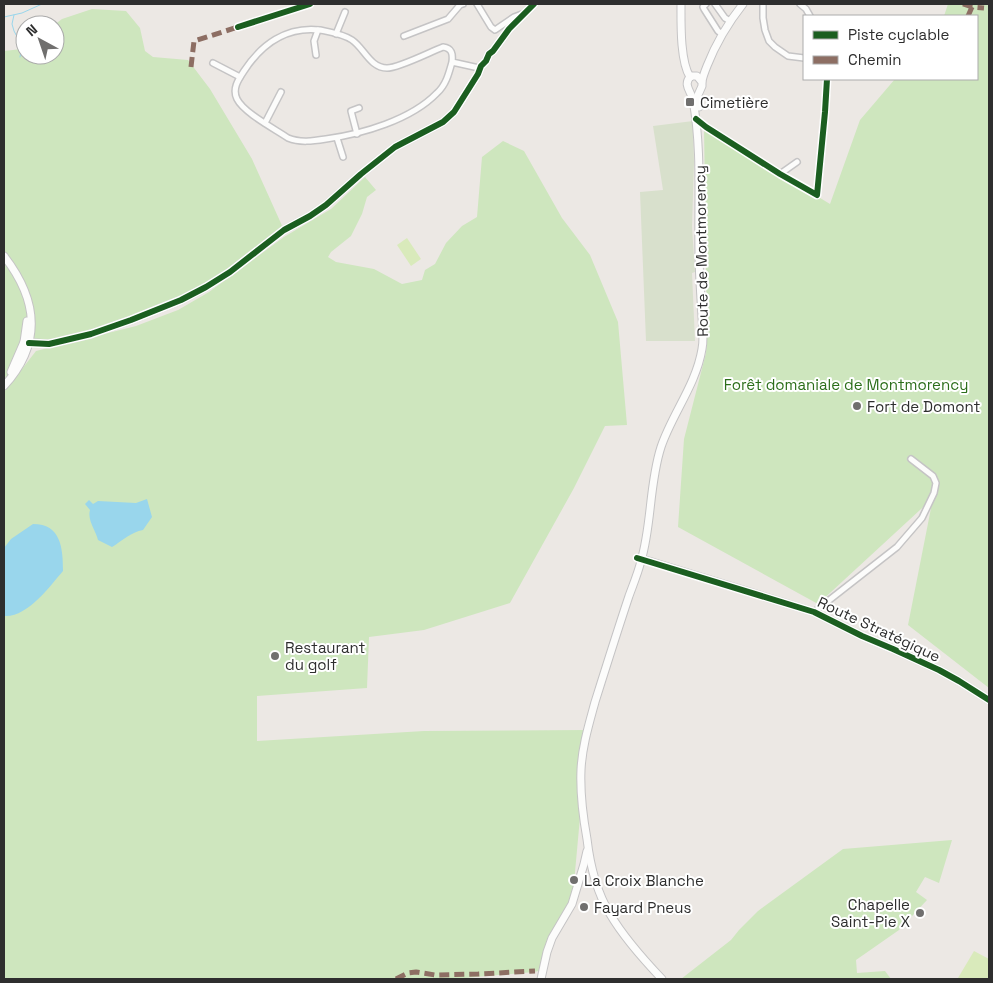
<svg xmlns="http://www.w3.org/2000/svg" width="993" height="983" viewBox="0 0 993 983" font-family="'Space Grotesk',sans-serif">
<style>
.green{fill:#cee6be}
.cemetery{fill:#d8e0cc}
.pitch{fill:#d9eabb}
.water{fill:#99d6ec}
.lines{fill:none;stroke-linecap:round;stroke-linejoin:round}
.stream{stroke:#99d6ec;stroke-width:1}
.street-casing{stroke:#c5c4c5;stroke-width:8}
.secondary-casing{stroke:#c5c4c5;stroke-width:9}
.street{stroke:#fcfcfb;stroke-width:5}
.secondary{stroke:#fcfcfb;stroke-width:7}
.quiet{stroke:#8d6e63;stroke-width:5;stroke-dasharray:10 5;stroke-linecap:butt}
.cycleway-casing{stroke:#fff;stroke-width:9}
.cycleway{stroke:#1b5e20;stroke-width:6}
.poi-dot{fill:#706f6e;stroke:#fff;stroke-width:2}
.labels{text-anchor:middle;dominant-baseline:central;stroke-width:4;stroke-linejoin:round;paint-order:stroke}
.poi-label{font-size:15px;fill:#2e2e2e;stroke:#fff;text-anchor:start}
.street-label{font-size:15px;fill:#2e2e2e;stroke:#fff}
.park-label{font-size:15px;fill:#2c6e1b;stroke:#fff}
</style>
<rect width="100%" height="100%" fill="#ece8e4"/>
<g class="green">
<polygon points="948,4 989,4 989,688 908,625 933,498 818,604 678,527 684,439 706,353 707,338 704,127 830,204 860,120 895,79 977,79 977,16 944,16"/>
<polygon points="92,9 126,11 140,28 145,51 153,57 188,60 210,89 252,159 284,230 206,287 131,320 49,344 38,340 4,379 4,51 22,49 25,47 25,55 55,55 55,25 54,25 62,19"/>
<polygon points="503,141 524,151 562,218 590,255 618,322 627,425 605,426 574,488 510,603 424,630 369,637 367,688 257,696 257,741 424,731 588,730 573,894 543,970 534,972 453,979 4,979 4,392 36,351 136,326 178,310 209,292 284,237 331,209 365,177 376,190 367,197 362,214 351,236 331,252 328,257 336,262 374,269 402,284 422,280 425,270 435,264 446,243 462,226 477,217 482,157"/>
<polygon points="952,840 939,883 925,877 916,892 927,900 899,930 856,960 857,973 885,971 891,979 681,979 731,940 739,930 758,911 843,849"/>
</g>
<polygon class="cemetery" points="693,121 694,162 692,227 695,272 692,273 695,341 646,341 640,192 663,190 653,126"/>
<g class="pitch">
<polygon points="407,238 421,259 411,266 397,245"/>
<polygon points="974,951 989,959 989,979 961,979 958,978"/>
</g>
<g class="water">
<path d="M147 499 152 517 143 530C131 532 122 541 112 547L98 540C96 531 87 520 90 510L85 504 89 500 93 504 98 501 136 503Z"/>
<path d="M33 524C61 524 63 548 63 571 50 586 27 618 4 616V548L11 539Z"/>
</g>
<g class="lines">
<g class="stream">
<polyline points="14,15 12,24 14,31 22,46 20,57"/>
<polyline points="4,17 22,13 42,4"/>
</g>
<defs>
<g id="street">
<polyline points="477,4 491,27 495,30 514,17 522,14"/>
<polyline points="706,4 703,7 704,9 718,31 722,34"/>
<polyline points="715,4 725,18 730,21"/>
<polyline points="763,4 763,18 765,30 769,41 775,47 788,56 804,58"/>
<polyline points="800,4 806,9 810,16"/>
<polyline points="238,27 310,4"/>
<polyline points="336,34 345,12"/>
<polyline points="404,36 448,19 460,5 463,4"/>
<polyline points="316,55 314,41 318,30"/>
<path d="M452 62C449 73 446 85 437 93 411 120 362 134 326 139 313 141 300 143 288 138 275 129 244 113 237 99 232 89 238 80 244 71 261 45 286 26 320 30 330 32 343 34 352 40 364 48 370 68 387 68 399 68 430 52 443 47 452 48 453 54 452 62L479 68"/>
<polyline points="213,63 240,77"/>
<polyline points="696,119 706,127 780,174 817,195 825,112 827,79"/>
<polyline points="265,123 281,92"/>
<polyline points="357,134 351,111 359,108"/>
<polyline points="337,138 343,157"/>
<polyline points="780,174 797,162"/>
<polyline points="814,612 897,547 922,518 934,493 936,483 933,476 911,459"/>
</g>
<g id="secondary">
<path d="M681 4C681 23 680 61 690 77"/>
<polyline points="690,77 692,76 697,76 702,82 702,86 698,95 699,107"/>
<path d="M702 81C703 76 705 71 707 66 716 43 728 23 743 4"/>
<path d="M4 256C38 300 43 343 4 386"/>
<polyline points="24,342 49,344 91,334 131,320 181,300 206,287 230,272 284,230 310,216 326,205 361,174 395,147 443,122 454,112 478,74 481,66 486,61 489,54 493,51 509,29 534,4"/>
<polyline points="11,372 24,342 27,321"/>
<polyline points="639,558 814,612 862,636 893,649 939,670 959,681 989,700"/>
<polyline points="541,979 547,952 552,938 572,904 584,864 587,851"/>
<path d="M662 979C643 959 624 938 610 914 596 891 590 865 587 839 583 817 580 793 581 770 582 747 589 724 595 702 606 667 617 632 629 596 633 585 638 573 641 561 652 524 649 484 661 447 672 414 696 385 702 349 704 339 703 328 702 317 701 295 699 274 699 252 698 201 702 150 693 100 691 91 683 85 690 77"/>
</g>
</defs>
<use href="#street" class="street-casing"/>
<use href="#secondary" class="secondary-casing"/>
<use href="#street" class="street"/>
<use href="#secondary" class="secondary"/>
<g class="quiet">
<polyline points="963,4 972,7 984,8"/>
<polyline points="968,16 972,7"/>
<polyline points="191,67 194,41 238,27"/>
<polyline points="396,979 408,973 416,972 435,975 478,974 535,971"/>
</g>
<defs>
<g id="cycleway">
<polyline points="238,27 310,4"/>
<polyline points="696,119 706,127 780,174 817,195 825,112 827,79"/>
<polyline points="29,343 49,344 91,334 131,320 181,300 206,287 230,272 284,230 310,216 326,205 361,174 395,147 443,122 454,112 478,74 481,66 486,61 489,54 493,51 509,29 534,4"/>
<polyline points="637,558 814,612 862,636 893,649 939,670 959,681 989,700"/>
</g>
</defs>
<use href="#cycleway" class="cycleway-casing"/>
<use href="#cycleway" class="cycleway"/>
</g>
<g class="poi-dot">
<rect x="685" y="97" width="10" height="10" rx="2.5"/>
<circle cx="857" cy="406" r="5"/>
<circle cx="275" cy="656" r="5"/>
<circle cx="574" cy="880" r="5"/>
<circle cx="584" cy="907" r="5"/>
<circle cx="920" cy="913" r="5"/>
</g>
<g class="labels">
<g class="poi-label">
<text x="700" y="102">Cimetière</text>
<text x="867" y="406">Fort de Domont</text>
<text x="285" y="647">Restaurant<tspan x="285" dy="17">du golf</tspan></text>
<text x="584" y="880">La Croix Blanche</text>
<text x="910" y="904" text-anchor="end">Chapelle<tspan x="910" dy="17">Saint-Pie X</tspan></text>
<text x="594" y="907">Fayard Pneus</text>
</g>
<g class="street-label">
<text transform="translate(701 251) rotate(-91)">Route de Montmorency</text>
<text transform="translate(879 629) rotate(25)">Route Stratégique</text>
</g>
<g class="park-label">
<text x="846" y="384">Forêt domaniale de Montmorency</text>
</g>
</g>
<rect width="993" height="983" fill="none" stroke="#2e2e2e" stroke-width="10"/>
<rect x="803" y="15" width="175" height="65" fill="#ffffff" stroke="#ababab"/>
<rect x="813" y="31" width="25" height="8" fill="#1b5e20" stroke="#ababab"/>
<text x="848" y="40" font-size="15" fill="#2e2e2e">Piste cyclable</text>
<rect x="813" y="56" width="25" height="8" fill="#8d6e63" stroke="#ababab"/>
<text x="848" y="65" font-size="15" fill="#2e2e2e">Chemin</text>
<g transform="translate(40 40) rotate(320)"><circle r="24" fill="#ffffff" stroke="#ababab"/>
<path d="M0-4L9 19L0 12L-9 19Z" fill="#706f6e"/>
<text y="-8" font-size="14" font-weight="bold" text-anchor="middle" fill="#2e2e2e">N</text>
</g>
</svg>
